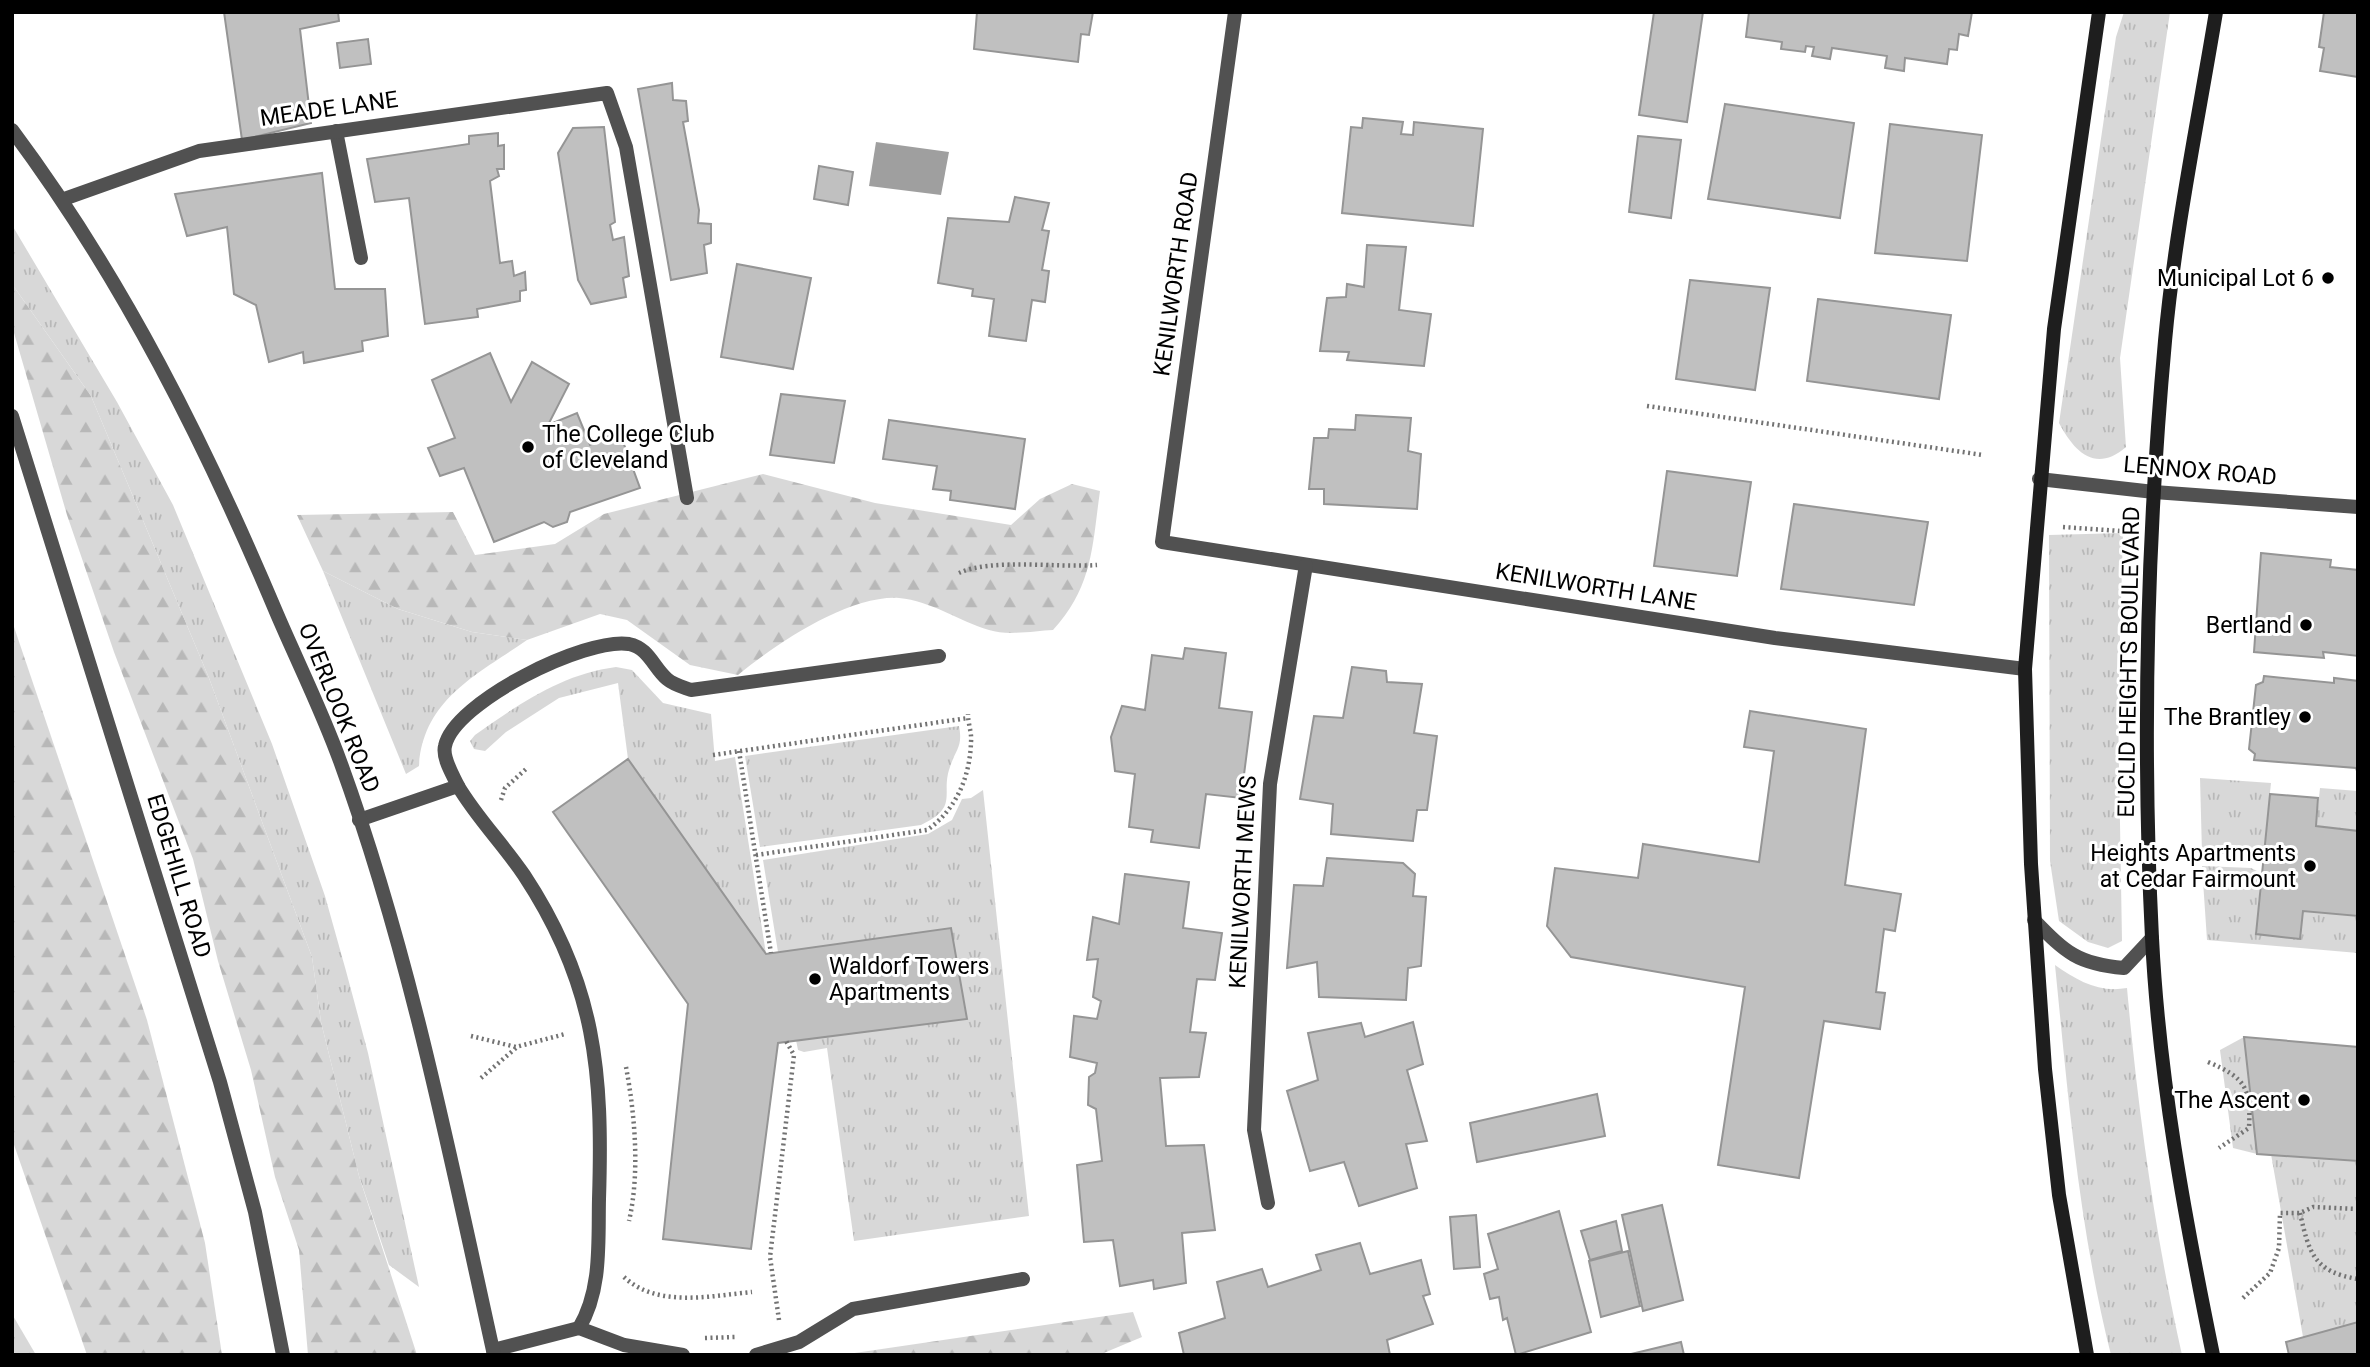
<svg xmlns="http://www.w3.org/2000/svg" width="2370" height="1367" viewBox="0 0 2370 1367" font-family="Roboto,sans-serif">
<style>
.grass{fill:url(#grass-tufts)}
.forest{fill:url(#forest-firs)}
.water{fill:#9f9f9f}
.building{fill:#c0c0c0;stroke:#959595;stroke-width:2}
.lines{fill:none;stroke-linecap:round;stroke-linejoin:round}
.path{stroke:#737373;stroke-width:4.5;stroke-dasharray:2 3.5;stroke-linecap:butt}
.service{stroke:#515151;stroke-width:14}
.minor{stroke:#515151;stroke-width:14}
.tertiary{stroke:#515151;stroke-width:14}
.secondary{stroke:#1e1e1e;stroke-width:14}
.poi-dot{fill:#000;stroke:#fff;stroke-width:2.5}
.labels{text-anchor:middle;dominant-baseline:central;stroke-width:6;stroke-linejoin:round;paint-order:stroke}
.street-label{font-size:23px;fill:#000;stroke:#fff}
.poi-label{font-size:23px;fill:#000;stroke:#fff;text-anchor:end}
</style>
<defs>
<pattern id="grass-tufts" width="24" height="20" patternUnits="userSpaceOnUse" patternTransform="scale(1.75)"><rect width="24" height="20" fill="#d8d8d8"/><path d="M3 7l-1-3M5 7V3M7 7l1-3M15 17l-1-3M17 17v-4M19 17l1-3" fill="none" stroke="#b8b8b8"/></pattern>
<pattern id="forest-firs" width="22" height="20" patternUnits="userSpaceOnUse" patternTransform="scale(1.75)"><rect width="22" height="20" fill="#d8d8d8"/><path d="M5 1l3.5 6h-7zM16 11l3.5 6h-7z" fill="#b8b8b8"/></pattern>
</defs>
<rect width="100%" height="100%" fill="#fff"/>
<g class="grass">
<path d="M2124 12H2170L2120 358 2126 447C2095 474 2074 451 2059 423L2116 37Z"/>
<polygon points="12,225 117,402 173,505 272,744 325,896 346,971 368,1053 419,1287 389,1265 359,1176 321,1022 312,957 209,678 91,396 12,284"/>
<polygon points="2123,533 2118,707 2122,941 2108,948 2088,942 2059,921 2050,861 2049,535"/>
<path d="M323 571 398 609 472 632 527 640C478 674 423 699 419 766L406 774Z"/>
<path d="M616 667 632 670 663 703 711 714 715 761 735 757 766 954 628 759 618 683 559 698 506 732 485 751 474 749 470 741 475 735C519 704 562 674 616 667Z"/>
<path d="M959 726C963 747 956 748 950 767 940 794 960 807 921 825L760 847 745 756Z"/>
<polygon points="2200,778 2271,783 2264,849 2250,855 2202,853"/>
<polygon points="2320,788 2358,791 2358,831 2316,826"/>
<polygon points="983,790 1029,1216 854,1241 827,1048 804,1052 798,1050 796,1040 966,1019 951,929 778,952 763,860 928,834 952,820 962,799 971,798"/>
<polygon points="2202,866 2251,868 2261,873 2256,934 2300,939 2303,911 2358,916 2358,953 2207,940"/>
<path d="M2055 965C2078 981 2099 993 2127 988 2138 1112 2155 1234 2182 1355H2111C2079 1228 2068 1095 2055 965Z"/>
<polygon points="2244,1037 2257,1154 2233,1148 2220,1050"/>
<polygon points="2271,1154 2358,1161 2358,1322 2303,1337"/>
<polygon points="12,1314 36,1355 12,1355"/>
</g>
<g class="forest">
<polygon points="12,284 91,396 209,678 312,957 321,1022 359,1176 417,1355 308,1355 299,1250 275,1177 251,1070 218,961 193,859 114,652 67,515 12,326"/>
<path d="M763 474 875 503 1011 525 1040 499 1072 484 1100 491C1092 547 1093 586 1053 630 1034 631 1007 636 989 630 959 621 931 601 899 598 848 595 776 644 738 675L690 665 627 620 600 614 527 640 472 632 398 609 323 571 297 515 453 512 475 555 555 544 604 514Z"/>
<polygon points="12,621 147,1020 205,1243 222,1355 87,1355 12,1139"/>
<polygon points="1133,1312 1142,1337 1099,1355 841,1355"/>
</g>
<polygon class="water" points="876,142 949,152 941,195 869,186"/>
<g class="building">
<polygon points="224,12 338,12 339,21 300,29 311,123 242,140"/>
<polygon points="977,12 1093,12 1089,35 1081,34 1078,62 974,49"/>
<polygon points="1654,12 1703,12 1687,122 1639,115"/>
<polygon points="1749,12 1972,12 1968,36 1959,34 1957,50 1949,49 1947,64 1905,58 1904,71 1885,68 1887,56 1832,48 1830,59 1812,56 1814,47 1806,46 1805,52 1781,49 1782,42 1746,37"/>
<polygon points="2324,12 2358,12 2358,77 2320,71 2324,48 2319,47"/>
<polygon points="368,39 371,64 340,68 337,43"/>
<polygon points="672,83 673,100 686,101 688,121 683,122 699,210 698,223 711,224 711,243 704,245 707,273 671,280 638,89"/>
<polygon points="1725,104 1854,123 1840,218 1708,199"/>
<polygon points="1363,118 1403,122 1401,134 1413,135 1414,122 1483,129 1473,226 1342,213 1351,127 1362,128"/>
<polygon points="1890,124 1982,135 1967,261 1875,253"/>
<polygon points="604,127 615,222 610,225 613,240 624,237 629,276 623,278 626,297 591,304 578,280 558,153 573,128"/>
<polygon points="498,133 498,146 504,145 504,169 497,169 499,176 490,181 500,263 512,261 514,276 525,272 526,290 520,291 520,301 477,309 478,317 425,324 409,198 375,202 367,159 469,144 469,136"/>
<polygon points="1638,136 1681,140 1671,218 1629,212"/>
<polygon points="819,166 853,172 848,205 814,199"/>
<polygon points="322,173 335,289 385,289 388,336 362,341 363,351 304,363 303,352 269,362 256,305 234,294 227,227 187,236 175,194"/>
<polygon points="1015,197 1049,203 1042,230 1049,231 1042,270 1049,271 1045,302 1032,300 1026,341 989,336 994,299 972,296 973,289 938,283 948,218 1009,222"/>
<polygon points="1367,245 1406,247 1399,310 1431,314 1424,366 1347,360 1349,352 1320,351 1327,298 1346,297 1347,284 1364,287"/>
<polygon points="737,264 811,278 793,369 721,357"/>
<polygon points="1690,280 1770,288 1755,390 1676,379"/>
<polygon points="1818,299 1951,315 1939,399 1807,381"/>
<polygon points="490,353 511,402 532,362 569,384 548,425 577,413 590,445 619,431 640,488 570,512 567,522 553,527 544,522 494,542 464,468 440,476 428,448 455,438 432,380"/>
<polygon points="781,394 845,401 834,463 770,455"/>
<polygon points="1356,415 1411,418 1408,451 1421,454 1417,509 1324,504 1324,489 1309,489 1314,438 1328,438 1329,429 1355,430"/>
<polygon points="889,420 1025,439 1015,509 950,500 951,491 933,489 937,466 883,459"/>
<polygon points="1667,471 1751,482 1737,576 1654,566"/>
<polygon points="1794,504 1928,522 1914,605 1781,589"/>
<polygon points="2261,553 2331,560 2330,567 2358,570 2358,656 2323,652 2324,658 2254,652"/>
<polygon points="1185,648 1226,653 1219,708 1252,712 1241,798 1206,794 1199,848 1151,842 1153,830 1129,827 1135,774 1115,771 1111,737 1122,706 1145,710 1152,655 1183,659"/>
<polygon points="1352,667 1386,671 1387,682 1422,684 1414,733 1437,736 1427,810 1417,810 1413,841 1331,834 1333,804 1300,799 1314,716 1343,718"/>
<polygon points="2264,676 2334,683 2334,678 2358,681 2358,774 2356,768 2254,760 2255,754 2249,749 2256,685 2263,682"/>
<polygon points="1750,711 1866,729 1845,885 1901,894 1895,931 1884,929 1876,992 1885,993 1880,1029 1824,1021 1799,1178 1718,1165 1745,987 1571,957 1547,926 1555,868 1638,878 1643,844 1759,862 1774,751 1744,747"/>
<polygon points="628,759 766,954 951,928 967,1019 778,1043 751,1249 663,1239 688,1004 553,812"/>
<polygon points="2270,794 2318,798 2316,826 2358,831 2358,916 2303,911 2300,939 2256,934"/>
<polygon points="1327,858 1403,863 1415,874 1413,896 1426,897 1421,966 1408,968 1406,1000 1319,997 1317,962 1287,968 1294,885 1323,886"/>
<polygon points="1125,874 1189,882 1183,928 1222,933 1215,980 1197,979 1190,1032 1206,1033 1199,1077 1160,1078 1166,1146 1204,1145 1215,1230 1182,1233 1186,1283 1154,1289 1153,1280 1120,1286 1113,1240 1084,1242 1077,1165 1102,1161 1096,1109 1088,1105 1089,1077 1095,1073 1097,1063 1070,1057 1074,1016 1097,1019 1101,1001 1093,997 1098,959 1087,960 1093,917 1119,924"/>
<polygon points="1413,1022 1423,1064 1407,1070 1427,1141 1406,1144 1417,1188 1359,1206 1344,1162 1310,1171 1287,1091 1318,1080 1308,1033 1361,1023 1365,1037"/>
<polygon points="2244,1037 2358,1047 2358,1161 2257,1154"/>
<polygon points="1597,1094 1605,1136 1477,1162 1470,1123"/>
<polygon points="1662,1205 1683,1300 1643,1311 1622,1215"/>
<polygon points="1559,1211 1591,1332 1516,1355 1507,1318 1503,1320 1499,1297 1490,1299 1484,1274 1498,1269 1488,1234"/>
<polygon points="1476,1215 1480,1267 1454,1269 1450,1217"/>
<polygon points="1616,1221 1622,1251 1590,1260 1581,1231"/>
<polygon points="1360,1243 1370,1274 1421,1260 1430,1294 1423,1296 1433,1324 1387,1340 1390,1355 1184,1355 1179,1333 1225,1318 1217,1282 1262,1269 1268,1287 1321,1270 1316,1255"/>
<polygon points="1628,1251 1640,1306 1601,1317 1589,1261"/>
<polygon points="2358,1322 2358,1355 2289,1355 2286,1342"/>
<polygon points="1681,1342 1684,1355 1627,1355"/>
</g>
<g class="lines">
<g class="path">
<polyline points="1647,406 1983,455"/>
<polyline points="2063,527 2121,531"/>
<path d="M959 573C991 558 1057 568 1097 565"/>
<polyline points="739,751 771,953"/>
<polyline points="713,755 968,718"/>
<polyline points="501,800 505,788 526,769"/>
<path d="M756 855 927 830C956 810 970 777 971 742 972 733 968 724 968 714"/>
<polyline points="471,1036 516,1047 565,1034"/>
<path d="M2208 1062C2246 1078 2251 1088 2249 1128L2219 1148"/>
<path d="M626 1067C635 1115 640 1173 629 1221"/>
<polyline points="481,1078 516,1048"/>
<path d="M2300 1213C2309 1253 2314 1272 2358 1279"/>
<path d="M624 1277C657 1308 710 1296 752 1292"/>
<polyline points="2243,1298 2270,1273 2279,1248 2280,1213 2300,1213 2313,1207 2358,1209"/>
<polyline points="779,1320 770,1257 794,1055 786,1041"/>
<polyline points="705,1338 735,1337"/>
</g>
<g class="service">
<path d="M458 786C477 818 503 844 524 875 596 984 603 1073 599 1199 598 1242 602 1290 579 1328"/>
<path d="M359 820 458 786C453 775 442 758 445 746 454 702 586 637 629 644 649 648 653 667 667 679 674 685 683 687 691 690L939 656"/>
<polyline points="493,1350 579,1328 624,1345 683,1355"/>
<polyline points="756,1355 799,1342 853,1309 1023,1279"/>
</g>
<g class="minor">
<polyline points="1235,12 1162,542 1775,638 2025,669"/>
<polyline points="336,131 361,258"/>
<polyline points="64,199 199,151 607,93 626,147 687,498"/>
<polyline points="2039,479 2154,492 2358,507"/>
<polyline points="1268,1203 1254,1130 1270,784 1306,565"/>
</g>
<g class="tertiary">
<path d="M12 130C123 279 205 443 277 614 298 663 322 711 340 761 410 953 450 1156 494 1355"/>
<polyline points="12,416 220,1082 255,1212 283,1355"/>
<path d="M2034 920C2066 953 2078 964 2124 968L2152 938"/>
</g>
<g class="secondary">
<polyline points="2087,1355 2059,1195 2045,1069 2031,864 2025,669 2054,329 2099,12"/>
<path d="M2213 1355C2185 1218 2159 1079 2152 938 2142 740 2147 539 2165 341 2175 231 2198 121 2216 12"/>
</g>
</g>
<g class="poi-dot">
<circle cx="2328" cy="278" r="7"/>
<circle cx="528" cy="447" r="7"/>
<circle cx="2306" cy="625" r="7"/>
<circle cx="2305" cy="717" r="7"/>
<circle cx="2310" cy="866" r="7"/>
<circle cx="815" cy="979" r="7"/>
<circle cx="2304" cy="1100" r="7"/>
</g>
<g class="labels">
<g class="street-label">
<text transform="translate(329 109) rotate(-8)">MEADE LANE</text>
<text transform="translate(1176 274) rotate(-82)">KENILWORTH ROAD</text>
<text transform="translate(2200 471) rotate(5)">LENNOX ROAD</text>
<text transform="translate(1596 587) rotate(9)">KENILWORTH LANE</text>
<text transform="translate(2129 662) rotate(-89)">EUCLID HEIGHTS BOULEVARD</text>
<text transform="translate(339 708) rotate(68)">OVERLOOK ROAD</text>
<text transform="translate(179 876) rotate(73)">EDGEHILL ROAD</text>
<text transform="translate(1243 882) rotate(-87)">KENILWORTH MEWS</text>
</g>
<g class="poi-label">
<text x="2314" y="278">Municipal Lot 6</text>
<text x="542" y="434" text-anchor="start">The College Club<tspan x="542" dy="26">of Cleveland</tspan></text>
<text x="2292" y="625">Bertland</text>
<text x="2291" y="717">The Brantley</text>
<text x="2296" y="853">Heights Apartments<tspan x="2296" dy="26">at Cedar Fairmount</tspan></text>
<text x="829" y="966" text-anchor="start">Waldorf Towers<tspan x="829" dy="26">Apartments</tspan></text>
<text x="2290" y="1100">The Ascent</text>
</g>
</g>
<rect width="2370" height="1367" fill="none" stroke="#000000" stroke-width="28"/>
</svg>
